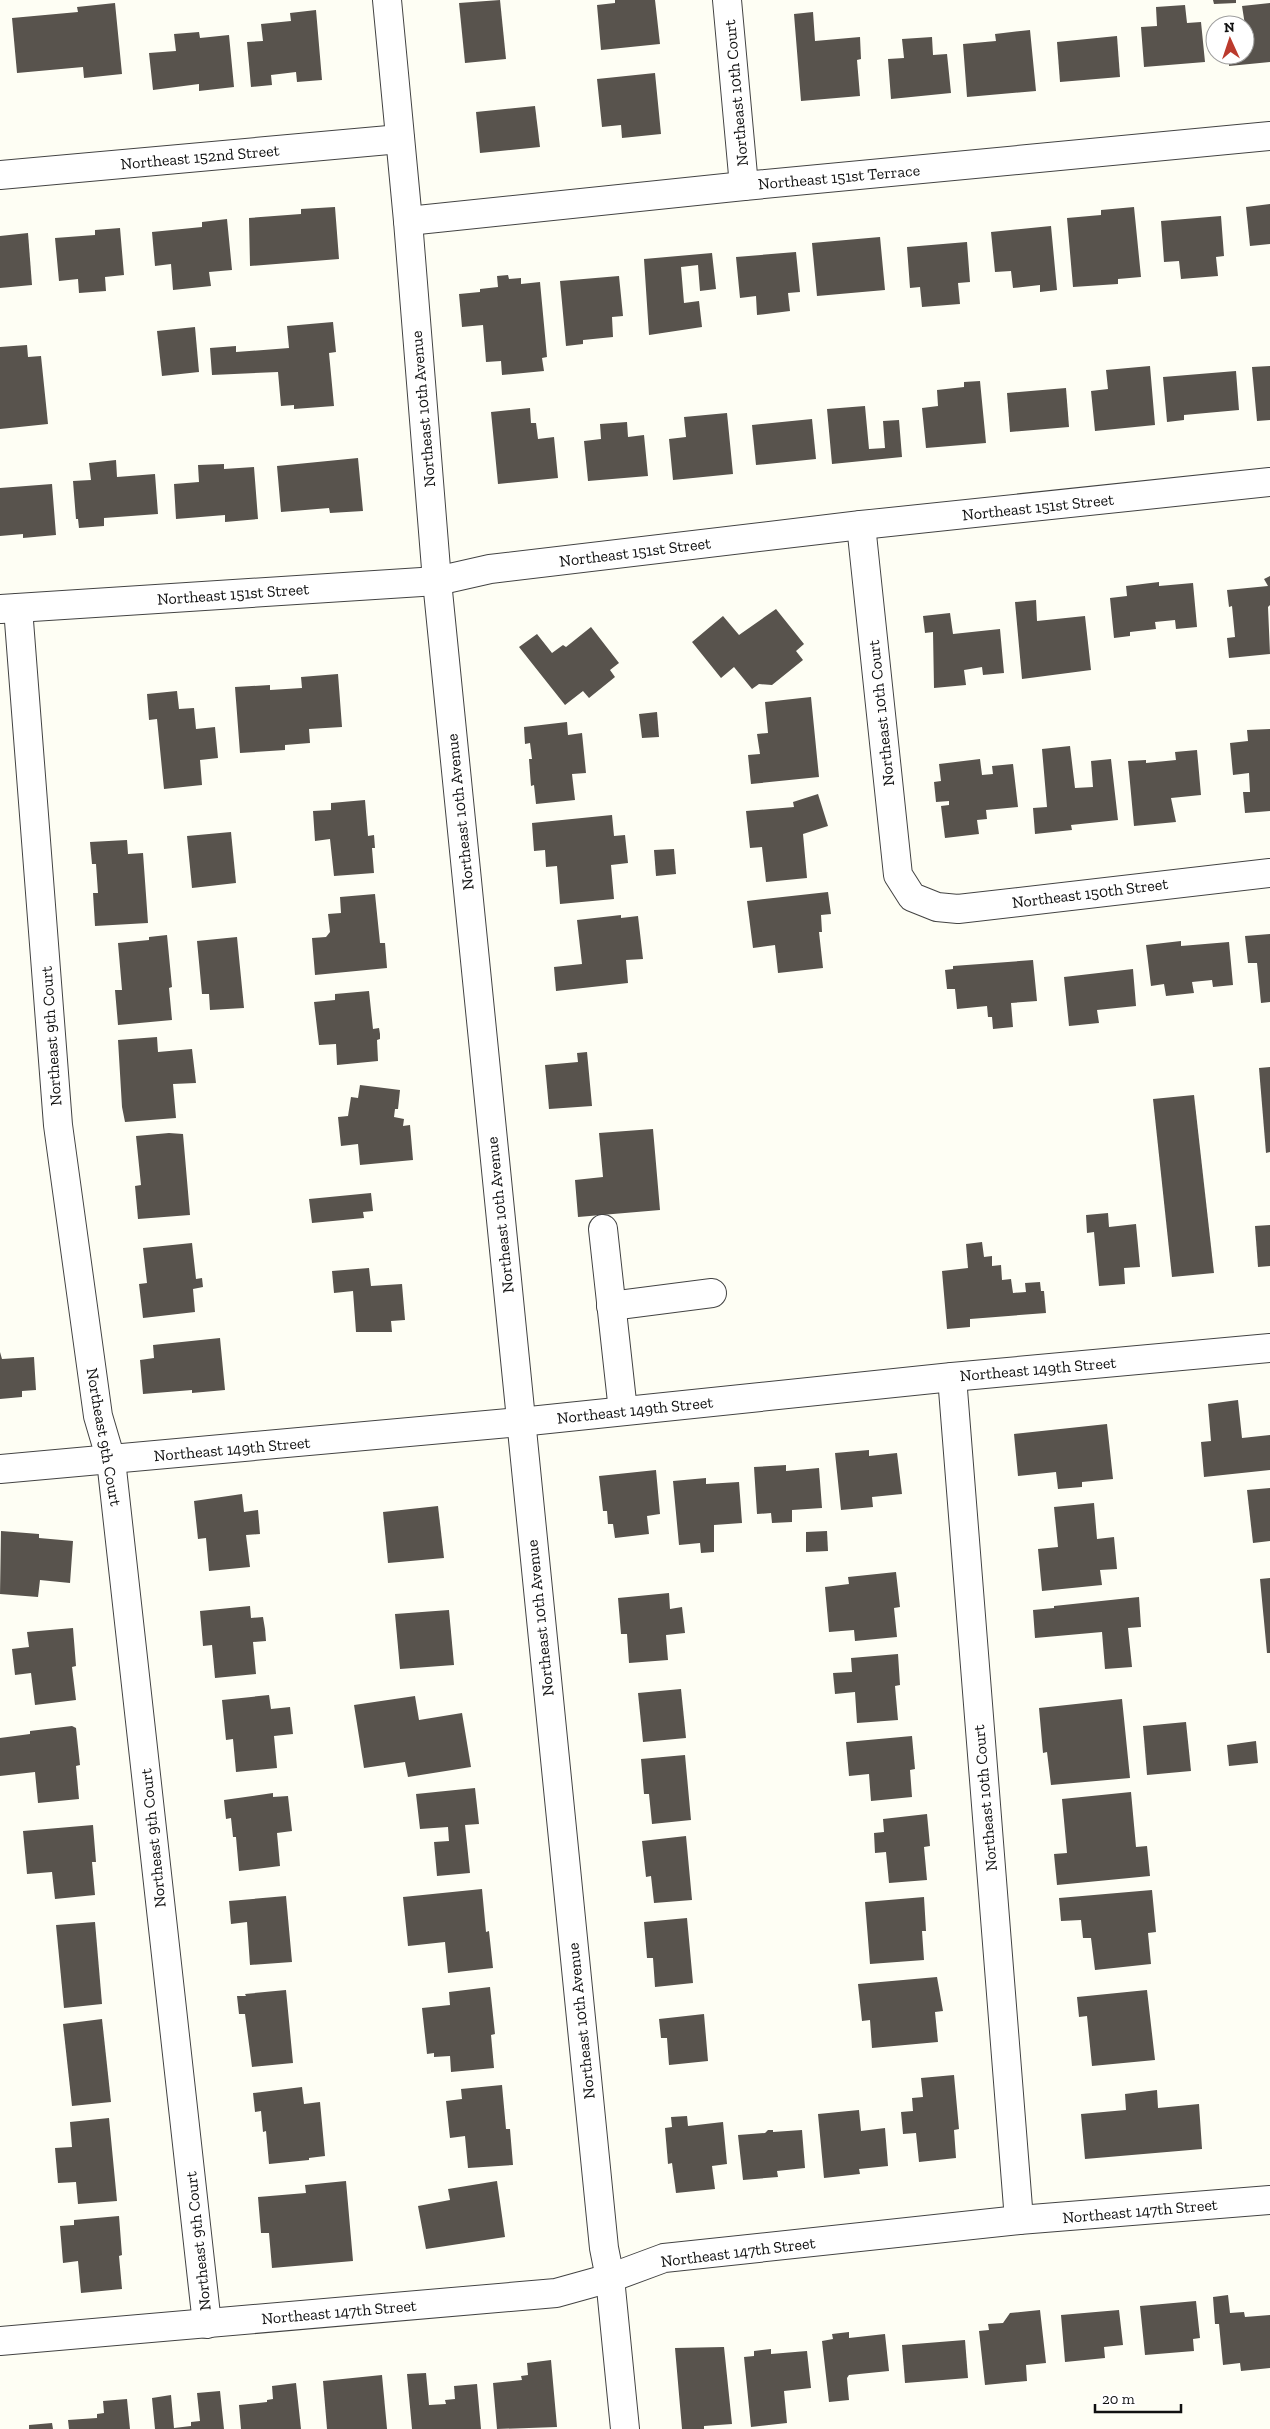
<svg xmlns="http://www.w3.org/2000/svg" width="1270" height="2429" viewBox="0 0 1270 2429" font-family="'Zilla Slab',serif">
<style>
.building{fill:#58534d}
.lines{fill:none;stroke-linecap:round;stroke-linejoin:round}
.minor-casing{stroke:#434343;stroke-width:30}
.minor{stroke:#fff;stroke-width:28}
.labels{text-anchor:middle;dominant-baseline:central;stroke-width:5;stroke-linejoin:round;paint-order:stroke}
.street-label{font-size:16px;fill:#101010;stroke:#fff}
</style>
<rect width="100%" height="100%" fill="#fefef4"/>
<g class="building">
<polygon points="500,0 506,59 465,63 459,3"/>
<polygon points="615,0 655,0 660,44 601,50 597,5 615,3"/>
<polygon points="1213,0 1236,0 1236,3 1214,4"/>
<polygon points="115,3 122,74 84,78 83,67 17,73 12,18 78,12 77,7"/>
<polygon points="1270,3 1270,62 1229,66 1229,55 1245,55 1245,25 1242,6"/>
<polygon points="1185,5 1187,23 1201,22 1205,62 1144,67 1141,27 1157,26 1156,7"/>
<polygon points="316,10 322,80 297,82 296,72 271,75 272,85 251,87 247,42 263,41 261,24 291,21 290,13"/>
<polygon points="813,12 815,41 860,37 861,59 857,60 860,96 801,101 794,14"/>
<polygon points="1030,30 1036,91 967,97 963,44 996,41 995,34"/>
<polygon points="199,32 200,38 229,35 234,87 199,91 199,84 153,90 149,53 176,51 174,34"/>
<polygon points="1117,36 1120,77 1060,82 1057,42"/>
<polygon points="932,37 933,55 947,54 951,93 891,99 888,59 904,58 902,39"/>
<polygon points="655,73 661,134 622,138 621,125 602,127 597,79"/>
<polygon points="535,106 540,147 480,153 476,112"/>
<polygon points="1270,204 1270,244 1250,246 1246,207"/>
<polygon points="335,207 339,259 250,266 249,218 301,214 301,209"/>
<polygon points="1134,207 1141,277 1118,279 1118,284 1073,287 1067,218 1101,215 1101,210"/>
<polygon points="1221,216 1224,256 1216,257 1218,276 1181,279 1179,261 1164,262 1161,221"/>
<polygon points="227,219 232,270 209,272 211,286 173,290 171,264 155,266 152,232 202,227 202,222"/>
<polygon points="1051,226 1057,290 1040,292 1040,285 1013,288 1011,271 995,272 991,232"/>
<polygon points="120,228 124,275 105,277 106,291 79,293 78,279 59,281 55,238 95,235 95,230"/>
<polygon points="28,233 32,285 0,288 0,236"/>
<polygon points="880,237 885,290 817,296 812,243"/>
<polygon points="967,242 970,282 958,283 960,304 922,307 920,287 910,288 907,247"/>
<polygon points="796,252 800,292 788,293 790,311 757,315 756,296 740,298 736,257"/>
<polygon points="712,253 716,289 700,291 698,265 681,267 684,303 699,301 702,327 649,335 644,259"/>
<polygon points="508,275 509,279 521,278 521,284 540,282 547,357 542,358 544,371 502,375 501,361 486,362 483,325 462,327 459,294 480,292 480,289 498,287 497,276"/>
<polygon points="619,276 623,316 612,317 613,337 583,340 583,344 566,346 560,281"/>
<polygon points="333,322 336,352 329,353 334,406 294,409 294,405 281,406 278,372 212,375 210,348 236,346 236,352 289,348 287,326"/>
<polygon points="195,327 199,372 162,376 157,331"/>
<polygon points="27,345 28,357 41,356 48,424 0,429 0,347"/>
<polygon points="1150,366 1155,425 1095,431 1091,391 1108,389 1106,370"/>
<polygon points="1270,366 1270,420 1257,421 1252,367"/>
<polygon points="1236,371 1239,410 1184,415 1184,420 1167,422 1163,377"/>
<polygon points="980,381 986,443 926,448 922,408 938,406 937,390 964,387 964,382"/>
<polygon points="1066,388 1069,427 1010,432 1007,393"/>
<polygon points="865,406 869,449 885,448 883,421 899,420 902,457 832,464 827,409"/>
<polygon points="530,408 531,423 536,423 538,439 554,437 558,478 498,484 491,412"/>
<polygon points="727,413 733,474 673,480 669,439 686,437 684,417"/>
<polygon points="812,419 816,459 756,465 752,425"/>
<polygon points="627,422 628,437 644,435 648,476 588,481 584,441 601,439 600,424"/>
<polygon points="358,458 363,511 330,513 329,508 281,512 277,466"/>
<polygon points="116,460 117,477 155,474 158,514 104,518 104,526 79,528 78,519 76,519 73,481 91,480 89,463"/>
<polygon points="224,464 224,469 254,467 258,519 225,522 225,515 176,519 174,484 199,482 198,465"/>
<polygon points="52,484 56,535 23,538 23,534 0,536 0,488"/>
<polygon points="1270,576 1270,605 1268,607 1270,654 1229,658 1227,638 1235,637 1232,606 1229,607 1227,590 1268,586 1264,579"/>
<polygon points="1159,582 1159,586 1193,583 1197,627 1176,629 1175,620 1155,622 1156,629 1130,632 1130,636 1114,638 1110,598 1127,596 1126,586"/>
<polygon points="1036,600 1037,621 1085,616 1091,670 1022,679 1015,602"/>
<polygon points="776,609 804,644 796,651 803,660 772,685 759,684 752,689 734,667 721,678 692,642 723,616 739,635"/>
<polygon points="950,613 953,634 1000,629 1004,673 983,675 982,667 964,670 966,685 934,688 933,632 925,633 923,616"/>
<polygon points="591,627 619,663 610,670 615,677 589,698 583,691 565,705 519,647 537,634 552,653 563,645 566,647"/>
<polygon points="338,674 342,727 309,729 310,743 285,745 285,750 240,753 235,687 270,685 270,690 302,688 301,677"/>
<polygon points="177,691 179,709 194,708 196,729 215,727 218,758 200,760 202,785 164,789 157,719 149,720 147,694"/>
<polygon points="811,697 819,777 751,784 748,755 760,754 757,734 768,733 765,702"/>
<polygon points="657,712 659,737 642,738 639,714"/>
<polygon points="567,722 568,735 582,733 586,773 572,774 575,800 536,804 534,785 531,786 529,759 532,759 530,743 525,744 524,727"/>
<polygon points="1270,729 1270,811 1245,813 1243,792 1250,792 1249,773 1233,775 1230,743 1248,741 1247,730"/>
<polygon points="1070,746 1075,788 1093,787 1091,761 1111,759 1118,820 1071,825 1072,830 1035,834 1033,808 1047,807 1042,749"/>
<polygon points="1197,750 1201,795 1171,798 1176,822 1134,826 1128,761 1146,760 1146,763 1176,760 1175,752"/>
<polygon points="980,759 982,775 993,774 992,766 1013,764 1018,807 986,810 987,819 977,820 979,834 945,838 941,806 949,805 949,801 936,802 934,782 941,781 939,764"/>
<polygon points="818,794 828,826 803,834 807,878 766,882 762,847 750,848 746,811 794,807 793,802"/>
<polygon points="365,800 368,836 374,835 375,848 372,848 374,873 334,876 330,839 315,841 313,811 331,810 331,803"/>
<polygon points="612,815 614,836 625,835 628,863 611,865 614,899 560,904 557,866 546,867 545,850 534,851 532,823"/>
<polygon points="231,832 236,883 192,888 187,836"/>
<polygon points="127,840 128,854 143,853 148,923 95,926 93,893 98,893 96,864 92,864 90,842"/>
<polygon points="674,849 676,874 656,876 654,850"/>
<polygon points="828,892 831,914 821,915 822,932 819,932 823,968 778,973 775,945 753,948 747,901"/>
<polygon points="375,894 380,943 385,943 387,968 315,975 312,938 326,937 330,932 328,914 341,913 340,897"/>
<polygon points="621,915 621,918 638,916 643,959 626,960 628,983 556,991 554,967 582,964 577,920"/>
<polygon points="1270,934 1270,1002 1261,1003 1257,963 1248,963 1245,936"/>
<polygon points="167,935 172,987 169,988 172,1020 118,1025 115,990 122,990 118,943 149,940 149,937"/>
<polygon points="237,937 244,1008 210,1010 209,994 202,994 197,941"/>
<polygon points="1181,941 1181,946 1229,942 1233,985 1213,987 1212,980 1192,982 1194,993 1166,996 1164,984 1151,986 1146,945"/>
<polygon points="1033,960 1037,1001 1011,1003 1013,1027 993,1029 992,1017 988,1017 987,1006 957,1009 955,989 947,989 945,970 953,969 953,966"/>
<polygon points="1133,969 1136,1006 1097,1010 1099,1023 1069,1026 1064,977"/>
<polygon points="369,991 373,1029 379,1028 380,1034 380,1039 377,1040 378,1061 337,1065 336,1044 319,1045 314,1002 335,1000 335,994"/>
<polygon points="157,1037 158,1052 192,1049 196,1083 173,1084 176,1118 125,1122 122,1107 118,1040"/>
<polygon points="587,1052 592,1106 549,1109 545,1065 578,1062 577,1053"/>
<polygon points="1270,1067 1270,1152 1266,1153 1259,1068"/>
<polygon points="360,1085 400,1090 398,1109 395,1109 394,1117 404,1119 403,1126 410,1125 413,1160 360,1165 358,1144 341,1146 338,1117 348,1116 351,1097 358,1098"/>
<polygon points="1194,1095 1214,1273 1172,1277 1153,1099"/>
<polygon points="653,1129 660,1210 578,1217 575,1180 603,1177 599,1133"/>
<polygon points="169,1133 183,1134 190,1215 138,1219 135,1186 141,1185 136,1136"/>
<polygon points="371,1193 373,1211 363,1212 364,1218 312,1223 309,1199"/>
<polygon points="1108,1213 1109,1227 1136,1224 1140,1267 1124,1268 1125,1284 1099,1286 1094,1232 1087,1233 1086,1215"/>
<polygon points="1270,1225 1270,1266 1258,1267 1255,1226"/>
<polygon points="982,1242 984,1257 992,1256 992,1266 1001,1265 1002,1280 1011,1279 1013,1293 1026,1292 1025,1283 1040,1282 1041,1291 1044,1291 1046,1313 970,1319 970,1327 947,1329 942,1271 968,1268 966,1244"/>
<polygon points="192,1243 196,1279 202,1278 203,1287 193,1289 195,1312 143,1318 139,1284 147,1283 143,1248"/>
<polygon points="369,1268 371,1286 402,1284 405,1320 391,1321 392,1332 356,1332 353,1291 334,1293 332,1271"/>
<polygon points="220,1338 225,1390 192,1393 192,1390 143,1394 140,1360 154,1358 153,1345"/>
<polygon points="0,1352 2,1359 34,1357 36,1390 22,1391 22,1397 0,1399"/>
<polygon points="1238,1400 1242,1438 1270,1435 1270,1470 1204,1477 1201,1442 1211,1441 1208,1404"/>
<polygon points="1107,1424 1113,1479 1082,1482 1082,1487 1058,1489 1056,1472 1018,1476 1014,1434"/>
<polygon points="869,1450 869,1456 897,1453 902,1494 872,1497 873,1507 841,1510 835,1453"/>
<polygon points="786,1465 786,1471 819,1468 822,1508 792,1510 792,1522 772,1523 771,1513 757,1514 754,1467"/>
<polygon points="656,1470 660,1514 647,1516 649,1534 615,1538 613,1524 608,1524 607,1511 603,1511 599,1476"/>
<polygon points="706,1478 706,1484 739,1482 742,1523 714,1525 714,1552 701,1553 700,1543 679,1545 673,1481"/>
<polygon points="1270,1488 1270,1541 1253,1543 1247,1490"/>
<polygon points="242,1494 244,1512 258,1510 260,1534 246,1535 250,1567 209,1571 206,1538 198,1539 194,1501"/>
<polygon points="1094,1503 1097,1539 1114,1537 1117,1569 1100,1570 1102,1585 1042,1591 1038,1549 1058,1547 1054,1507"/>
<polygon points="438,1506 444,1558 388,1563 383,1512"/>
<polygon points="1,1531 39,1534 39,1538 73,1541 70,1583 40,1580 38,1597 0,1594"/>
<polygon points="827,1531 828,1551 806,1552 806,1532"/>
<polygon points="896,1572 900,1607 894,1608 897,1637 855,1641 854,1630 829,1632 825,1587 849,1584 848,1577"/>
<polygon points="1270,1578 1270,1653 1267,1653 1260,1579"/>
<polygon points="669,1593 670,1609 682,1607 685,1633 666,1635 668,1660 629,1663 627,1634 621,1634 618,1598"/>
<polygon points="1139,1597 1141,1627 1128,1628 1132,1667 1105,1669 1102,1632 1035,1638 1033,1610 1054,1608 1054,1606"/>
<polygon points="250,1606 251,1618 263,1617 265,1629 266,1641 253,1642 256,1674 215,1678 212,1645 203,1646 200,1611"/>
<polygon points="449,1610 454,1665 400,1669 395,1614"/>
<polygon points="73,1628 76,1666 72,1667 76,1700 35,1705 31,1673 15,1675 12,1649 29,1647 27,1632"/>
<polygon points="898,1654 900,1685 895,1686 898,1720 857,1723 855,1692 835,1694 833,1673 852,1672 851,1658"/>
<polygon points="681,1689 686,1738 643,1742 638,1693"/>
<polygon points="269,1695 271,1709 290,1707 293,1734 274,1736 277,1768 236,1772 233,1739 226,1740 222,1700"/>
<polygon points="415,1696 419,1720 462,1713 471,1767 408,1777 405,1762 364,1768 354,1705"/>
<polygon points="1122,1699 1130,1778 1051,1785 1047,1752 1043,1753 1039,1708"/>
<polygon points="1186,1722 1191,1771 1147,1775 1143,1726"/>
<polygon points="72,1726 76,1728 80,1765 76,1766 79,1799 38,1803 35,1772 0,1776 0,1738 30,1734 30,1731"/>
<polygon points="912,1736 915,1769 910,1770 912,1797 871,1801 869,1774 849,1776 846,1742"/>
<polygon points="1256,1741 1258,1763 1229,1766 1227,1745"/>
<polygon points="685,1755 691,1820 652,1824 649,1794 644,1794 641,1759"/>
<polygon points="475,1788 479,1824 465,1825 470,1873 437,1876 434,1842 449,1841 448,1827 420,1829 416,1794"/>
<polygon points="1131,1792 1136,1847 1147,1846 1150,1876 1057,1885 1054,1854 1067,1853 1062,1799"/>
<polygon points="273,1793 273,1797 288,1796 292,1831 277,1833 280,1866 239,1871 236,1837 233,1837 231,1818 226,1819 224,1800"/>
<polygon points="927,1814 930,1846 924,1847 927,1880 889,1883 886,1852 875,1853 874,1833 884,1832 883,1819"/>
<polygon points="93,1825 96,1862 92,1862 95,1895 55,1899 52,1872 27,1874 23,1831"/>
<polygon points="686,1836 692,1900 654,1903 651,1876 646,1877 642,1841"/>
<polygon points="482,1889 486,1932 489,1931 493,1968 448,1973 445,1942 408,1946 403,1897"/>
<polygon points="1152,1890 1156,1932 1148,1933 1151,1964 1095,1970 1091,1938 1083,1938 1081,1920 1061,1921 1059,1898"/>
<polygon points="286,1896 292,1962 250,1965 247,1922 231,1924 229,1901"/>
<polygon points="924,1897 926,1931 922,1931 924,1960 870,1964 865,1902"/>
<polygon points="687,1918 693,1983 655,1987 653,1958 647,1958 644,1922"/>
<polygon points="95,1922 102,2004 64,2008 56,1925"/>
<polygon points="937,1977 943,2011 935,2012 938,2042 872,2048 870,2020 862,2021 858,1984"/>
<polygon points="490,1987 495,2034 491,2035 494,2068 451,2072 450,2056 434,2057 434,2053 427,2054 422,2008 450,2005 449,1992"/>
<polygon points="286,1990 293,2063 252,2067 245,2014 239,2014 237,1996 246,1996 245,1994"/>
<polygon points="1147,1990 1155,2060 1092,2066 1087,2016 1079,2017 1077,1997"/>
<polygon points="704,2014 708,2061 669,2065 667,2038 661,2038 659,2019"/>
<polygon points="102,2019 111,2102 72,2106 63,2024"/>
<polygon points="954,2075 959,2129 954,2130 956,2158 919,2162 916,2133 903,2134 901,2112 913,2111 912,2098 923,2097 921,2078"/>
<polygon points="502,2085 506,2129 510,2129 513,2165 468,2168 465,2136 450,2138 446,2101 462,2099 461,2089"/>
<polygon points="302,2087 304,2104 320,2102 325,2156 309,2158 309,2160 269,2164 266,2131 263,2132 261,2111 255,2112 253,2093"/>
<polygon points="1157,2090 1158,2108 1199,2104 1202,2149 1085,2159 1081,2114 1126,2110 1125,2094"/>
<polygon points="859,2110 861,2131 885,2128 888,2166 859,2169 860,2174 824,2178 818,2114"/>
<polygon points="687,2116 688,2126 723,2122 727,2164 712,2166 715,2189 676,2193 672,2163 668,2164 665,2128 672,2127 671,2117"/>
<polygon points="109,2118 117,2201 78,2204 76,2182 58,2183 55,2148 72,2147 70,2122"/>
<polygon points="768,2130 773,2130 773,2132 802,2130 805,2168 777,2171 778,2177 743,2180 738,2135 765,2133"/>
<polygon points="346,2181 353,2261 272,2268 269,2233 261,2233 258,2197 306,2193 305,2185"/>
<polygon points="497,2181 505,2237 426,2249 418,2206 450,2200 448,2189"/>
<polygon points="119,2216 122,2255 119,2256 122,2289 81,2293 78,2261 63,2263 60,2226 74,2225 74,2220"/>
<polygon points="1228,2295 1230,2313 1244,2312 1245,2317 1270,2315 1270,2368 1241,2371 1240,2363 1223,2365 1219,2324 1215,2324 1213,2297"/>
<polygon points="1196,2301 1200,2338 1193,2339 1194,2351 1145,2355 1140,2306"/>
<polygon points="1040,2310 1046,2363 1026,2365 1027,2381 985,2385 979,2331 989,2330 988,2324 1003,2323 1010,2313"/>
<polygon points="1119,2310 1123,2345 1104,2347 1105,2358 1065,2362 1061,2315"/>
<polygon points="849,2332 849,2338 885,2334 889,2371 849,2375 847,2378 849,2400 829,2402 822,2341 833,2339 832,2334"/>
<polygon points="965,2340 968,2378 905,2383 902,2345"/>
<polygon points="724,2347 732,2424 704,2426 704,2429 682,2429 675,2348"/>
<polygon points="771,2349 771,2354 807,2351 811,2388 784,2391 787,2423 751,2427 744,2357 754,2356 754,2351"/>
<polygon points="551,2360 557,2427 497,2429 493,2383 522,2380 521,2376 528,2375 527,2363"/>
<polygon points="426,2373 429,2405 446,2404 445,2400 455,2399 454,2386 477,2384 481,2429 412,2429 407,2374"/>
<polygon points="382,2375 387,2429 327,2429 323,2381"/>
<polygon points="296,2383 301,2429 241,2429 239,2405 267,2402 267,2400 273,2399 272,2386"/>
<polygon points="220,2391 224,2429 155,2429 152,2398 171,2395 174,2428 191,2426 191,2422 200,2421 197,2393"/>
<polygon points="127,2399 130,2429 69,2429 68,2420 97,2418 97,2414 104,2413 103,2401"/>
<polygon points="52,2423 53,2429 29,2429 29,2425"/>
</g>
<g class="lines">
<defs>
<g id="minor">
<polyline points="387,0 408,221 437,581 604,2248 610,2278 625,2429"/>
<polyline points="727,0 744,186"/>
<polyline points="0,175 400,139"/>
<polyline points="408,221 744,186 1270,136"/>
<polyline points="861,525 898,875 912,897 937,907 958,909 1270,873"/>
<polyline points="18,608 58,1125 98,1416 111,1460 207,2324"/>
<polyline points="1,609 437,581 490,569 861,525 1270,482"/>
<polyline points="603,1229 623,1411"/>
<polyline points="611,1306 712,1293"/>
<polyline points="952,1377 1019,2220"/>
<polyline points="0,1469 520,1422 952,1377 1270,1348"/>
<polyline points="0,2341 556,2293 610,2278 664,2258 1019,2220 1270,2200"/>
</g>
</defs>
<use href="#minor" class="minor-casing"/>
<use href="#minor" class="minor"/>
</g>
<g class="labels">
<g class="street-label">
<text transform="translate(736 93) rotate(-95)">Northeast 10th Court</text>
<text transform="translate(200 157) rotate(-5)">Northeast 152nd Street</text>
<text transform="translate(839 177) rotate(-5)">Northeast 151st Terrace</text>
<text transform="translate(423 409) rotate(-95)">Northeast 10th Avenue</text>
<text transform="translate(1038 507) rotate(-6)">Northeast 151st Street</text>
<text transform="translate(635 552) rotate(-7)">Northeast 151st Street</text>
<text transform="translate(233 594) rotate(-4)">Northeast 151st Street</text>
<text transform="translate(881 713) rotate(-96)">Northeast 10th Court</text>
<text transform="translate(460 812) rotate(-96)">Northeast 10th Avenue</text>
<text transform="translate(1090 893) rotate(-7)">Northeast 150th Street</text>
<text transform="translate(51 1036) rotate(-94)">Northeast 9th Court</text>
<text transform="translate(500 1215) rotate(-96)">Northeast 10th Avenue</text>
<text transform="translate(1038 1369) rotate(-5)">Northeast 149th Street</text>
<text transform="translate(635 1410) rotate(-6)">Northeast 149th Street</text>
<text transform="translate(104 1437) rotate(80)">Northeast 9th Court</text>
<text transform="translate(232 1449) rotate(-5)">Northeast 149th Street</text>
<text transform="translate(540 1618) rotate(-96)">Northeast 10th Avenue</text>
<text transform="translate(985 1798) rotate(-95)">Northeast 10th Court</text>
<text transform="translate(153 1838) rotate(-96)">Northeast 9th Court</text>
<text transform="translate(581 2021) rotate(-96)">Northeast 10th Avenue</text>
<text transform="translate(1140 2211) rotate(-5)">Northeast 147th Street</text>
<text transform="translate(198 2241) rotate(-96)">Northeast 9th Court</text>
<text transform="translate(738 2252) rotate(-7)">Northeast 147th Street</text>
<text transform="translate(339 2312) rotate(-5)">Northeast 147th Street</text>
</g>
</g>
<g transform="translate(1230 40) rotate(357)"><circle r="24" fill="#ffffff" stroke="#9f9f9f"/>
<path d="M0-4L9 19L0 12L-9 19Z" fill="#bb3a2d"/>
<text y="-8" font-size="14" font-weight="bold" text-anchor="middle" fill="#101010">N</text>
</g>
<path d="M1095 2404v8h86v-8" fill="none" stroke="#101010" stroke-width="2.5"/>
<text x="1102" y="2404" font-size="15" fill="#101010" stroke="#ffffff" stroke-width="4" paint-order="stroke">20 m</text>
</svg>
